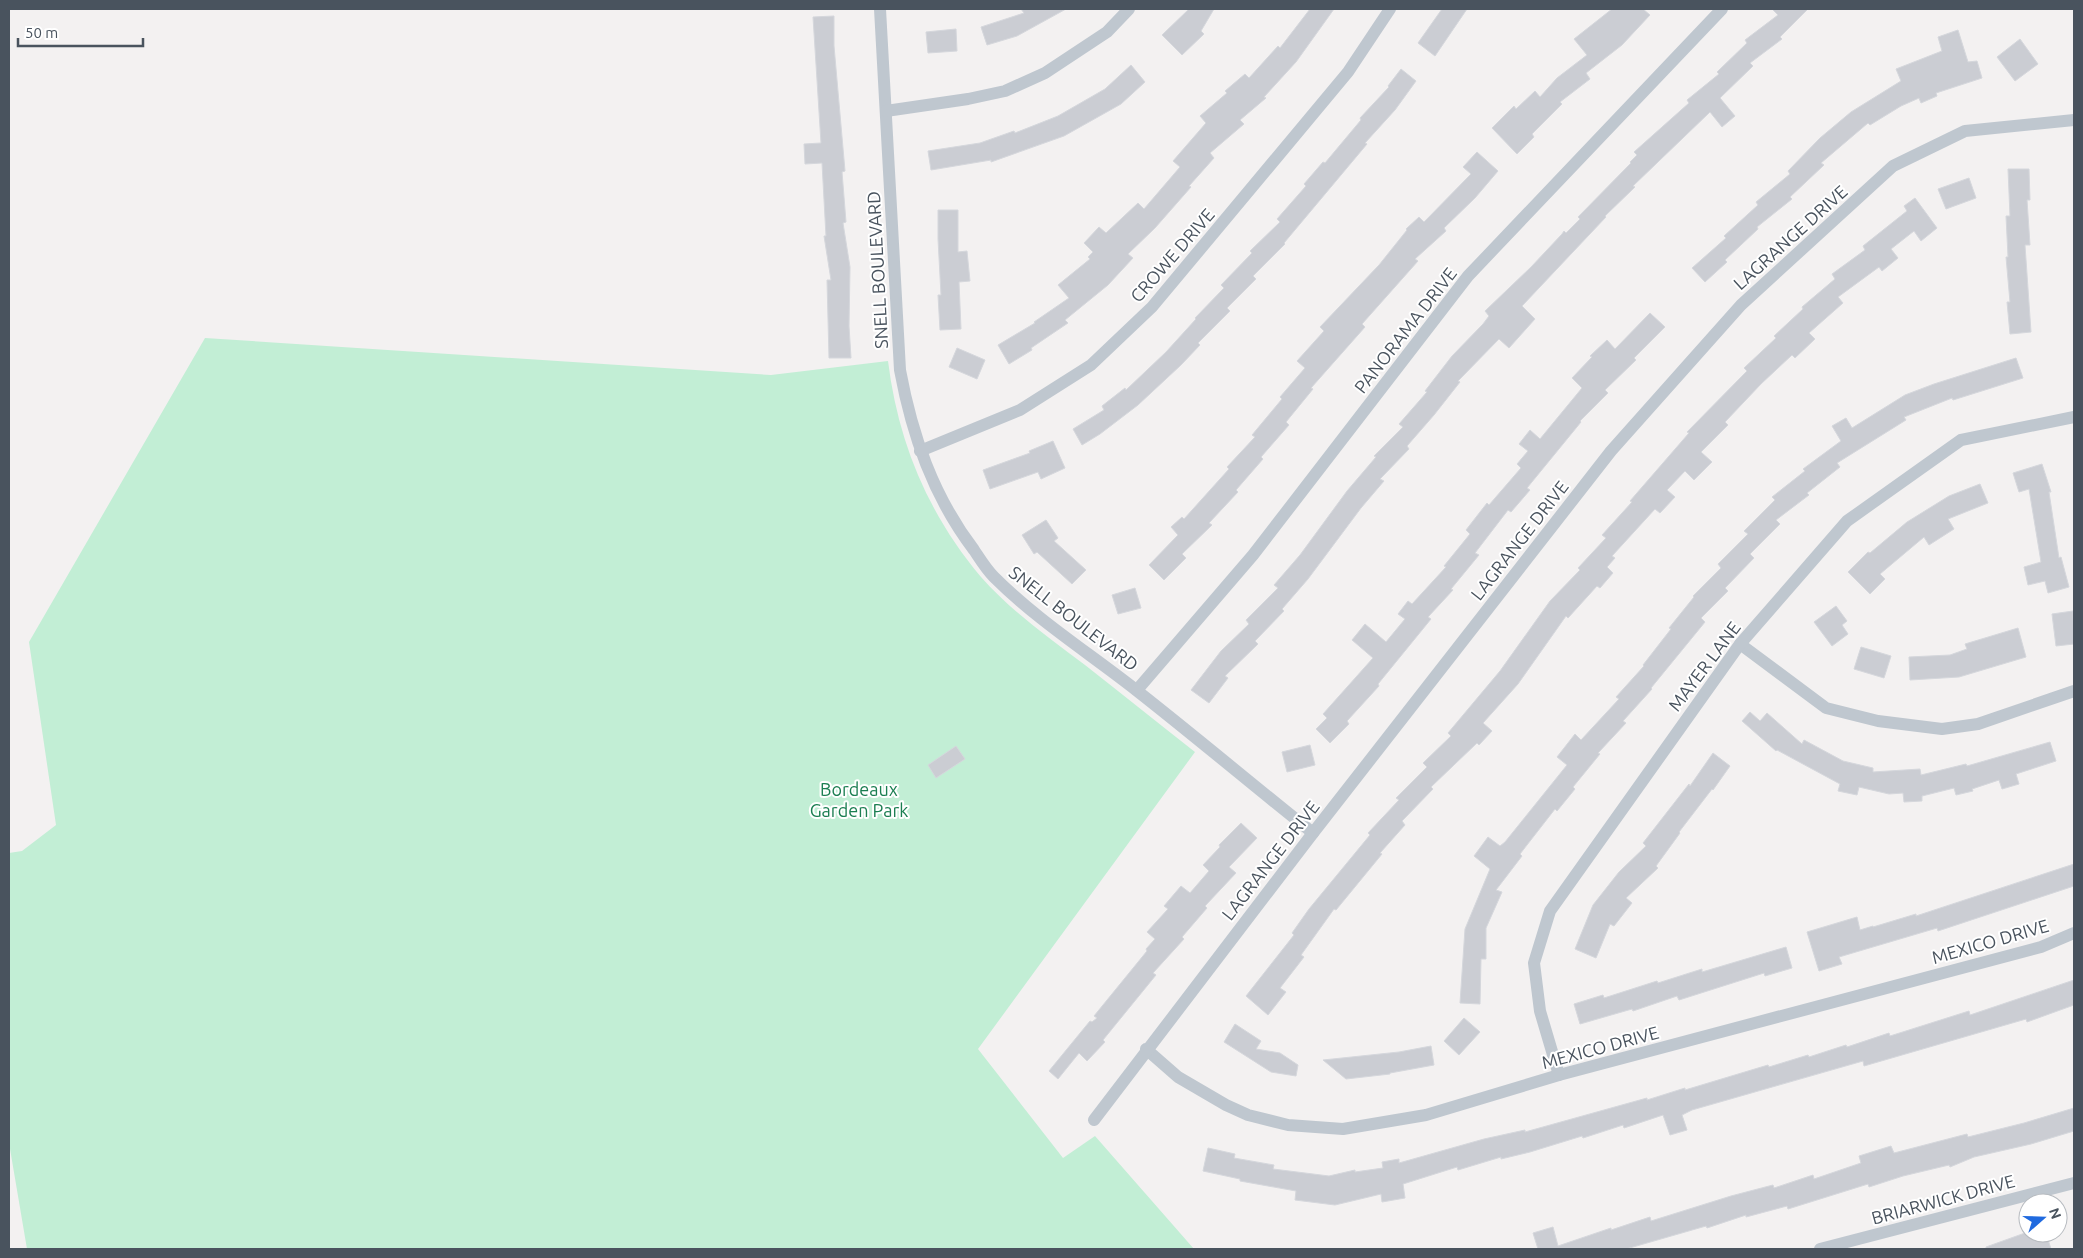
<svg xmlns="http://www.w3.org/2000/svg" width="2083" height="1258" viewBox="0 0 2083 1258" font-family="Ubuntu,sans-serif">
<style>
.green{fill:#c2eed5}
.building{fill:#cbcdd3;stroke:#d5d7dc}
.lines{fill:none;stroke-linecap:round;stroke-linejoin:round}
.minor{stroke:#bfc7cf;stroke-width:12}
.labels{text-anchor:middle;dominant-baseline:central;stroke-width:4;stroke-linejoin:round;paint-order:stroke}
.street-label{font-size:18px;fill:#49535e;stroke:#fff}
.park-label{font-size:18px;fill:#1b7e51;stroke:#fff}
</style>
<rect width="100%" height="100%" fill="#f3f1f1"/>
<path class="green" d="M205 338 771 375 888 361C898 442 928 514 981 577 1011 611 1049 638 1085 665 1122 694 1158 723 1195 752L978 1049 1063 1158 1095 1136 1194 1249H27L9 1143V853L22 851 56 825 29 642Z"/>
<g class="building">
<polygon points="1021,9 1066,9 1017,36 987,45 981,27 1024,13"/>
<polygon points="1189,9 1214,9 1201,31 1204,34 1182,55 1162,35"/>
<polygon points="1310,9 1334,9 1296,62 1264,97 1266,98 1240,120 1244,124 1210,153 1214,158 1189,186 1191,187 1155,228 1128,254 1133,258 1108,285 1065,320 1068,323 1031,348 1032,350 1009,364 998,345 1035,323 1034,322 1069,298 1058,285 1090,259 1088,257 1093,252 1084,243 1099,227 1106,233 1138,203 1144,209 1180,167 1173,161 1206,123 1200,116 1227,93 1225,91 1245,74 1249,78 1278,46 1280,48"/>
<polygon points="1442,9 1467,9 1435,56 1418,43"/>
<polygon points="1612,9 1643,9 1650,15 1622,45 1586,73 1590,79 1560,102 1562,104 1532,134 1534,137 1517,154 1492,128 1514,106 1516,109 1535,91 1540,97 1557,78 1587,55 1574,39"/>
<polygon points="1772,9 1808,9 1780,37 1782,39 1750,63 1753,66 1720,98 1735,116 1722,127 1710,112 1633,186 1635,187 1605,216 1606,217 1522,306 1535,319 1509,348 1499,339 1458,381 1460,382 1434,415 1407,446 1409,449 1380,479 1384,481 1361,508 1308,579 1282,609 1284,611 1255,641 1258,644 1225,676 1228,678 1209,703 1191,690 1221,651 1249,624 1246,620 1278,588 1274,585 1300,555 1347,491 1376,457 1374,456 1403,427 1399,424 1427,392 1425,391 1452,356 1483,324 1489,316 1485,311 1531,267 1562,234 1564,231 1566,233 1580,219 1578,217 1631,163 1630,162 1637,155 1634,152 1689,103 1687,100 1719,74 1717,72 1747,43 1745,40 1778,15"/>
<polygon points="834,16 834,46 845,171 842,172 846,222 843,223 850,267 849,326 851,358 829,358 827,280 831,280 824,236 826,236 822,163 805,164 804,144 821,143 813,17"/>
<polygon points="956,29 957,51 928,53 926,32"/>
<polygon points="1958,30 1968,62 1977,61 1982,78 1936,93 1937,96 1921,103 1919,98 1901,106 1870,125 1868,123 1821,163 1824,165 1790,197 1792,199 1757,227 1758,229 1725,260 1727,262 1705,282 1692,268 1726,238 1724,236 1758,205 1756,202 1790,174 1788,171 1820,138 1851,112 1901,81 1896,69 1942,51 1938,37"/>
<polygon points="2020,39 2038,64 2015,81 1997,57"/>
<polygon points="1131,65 1145,82 1121,104 1064,136 991,162 991,160 931,170 928,151 980,143 1014,131 1015,133 1058,116 1105,89"/>
<polygon points="1401,69 1416,81 1395,110 1365,143 1367,144 1284,243 1285,244 1253,276 1256,279 1227,308 1230,311 1198,343 1200,345 1181,365 1138,405 1100,434 1082,445 1073,429 1104,410 1102,406 1125,388 1126,390 1166,352 1196,319 1195,318 1224,288 1221,285 1252,253 1250,251 1280,222 1277,219 1306,186 1304,184 1323,162 1325,163 1361,120 1360,118 1389,87 1388,86"/>
<polygon points="1477,152 1498,171 1475,198 1444,228 1446,231 1415,259 1418,261 1362,324 1365,327 1311,388 1313,389 1286,422 1289,425 1261,457 1263,459 1236,490 1238,492 1209,523 1212,525 1182,554 1186,558 1164,580 1149,565 1178,535 1171,527 1182,517 1184,519 1229,469 1227,467 1255,437 1252,435 1282,399 1280,397 1305,368 1297,361 1324,331 1320,327 1379,265 1407,230 1406,229 1419,217 1424,222 1471,174 1463,167"/>
<polygon points="2008,169 2029,169 2030,200 2027,200 2030,245 2025,245 2031,332 2010,334 2007,302 2010,302 2006,257 2008,257 2006,216 2010,216"/>
<polygon points="1969,178 1976,198 1946,209 1938,189"/>
<polygon points="1915,198 1937,228 1921,241 1914,231 1891,249 1898,258 1882,271 1879,267 1838,297 1843,303 1809,333 1815,339 1795,358 1792,355 1761,384 1725,422 1728,425 1701,452 1712,462 1694,480 1685,471 1667,490 1675,497 1660,513 1655,509 1612,556 1615,558 1607,567 1613,573 1600,588 1597,586 1568,618 1566,616 1518,684 1483,723 1492,731 1479,745 1477,743 1431,787 1433,789 1402,821 1405,825 1380,853 1382,854 1336,910 1334,909 1301,955 1304,957 1280,988 1286,992 1268,1015 1246,996 1294,935 1292,933 1309,909 1370,835 1368,833 1399,800 1396,798 1427,767 1423,763 1451,736 1448,733 1500,671 1550,601 1580,570 1578,568 1606,538 1602,535 1632,502 1630,501 1689,433 1687,432 1747,371 1744,368 1776,338 1774,336 1803,309 1802,307 1835,279 1832,274 1865,250 1863,246 1907,211 1904,206"/>
<polygon points="938,210 958,210 958,252 967,251 970,281 959,282 961,329 940,330 938,295 941,295 938,239"/>
<polygon points="1650,313 1665,327 1634,358 1636,360 1605,390 1608,393 1580,421 1581,422 1527,488 1530,490 1511,512 1508,510 1475,553 1479,555 1451,589 1453,590 1428,617 1431,619 1378,684 1379,686 1347,721 1349,724 1330,743 1316,729 1327,718 1323,714 1373,658 1352,640 1365,624 1386,642 1405,619 1398,614 1408,601 1412,604 1446,567 1444,566 1470,534 1466,530 1487,503 1489,505 1521,468 1517,464 1528,451 1519,444 1530,430 1540,439 1582,388 1572,378 1592,357 1590,356 1607,340 1615,349"/>
<polygon points="957,348 985,360 977,379 949,367"/>
<polygon points="2016,358 2023,378 1953,400 1952,398 1904,417 1906,420 1837,463 1840,467 1807,493 1809,495 1776,520 1780,524 1750,554 1754,558 1725,588 1728,591 1701,618 1705,622 1651,688 1652,689 1623,721 1626,723 1598,753 1600,754 1573,787 1575,789 1557,811 1555,809 1520,854 1522,856 1496,890 1502,892 1486,928 1486,959 1481,959 1480,1004 1460,1003 1465,929 1490,869 1474,856 1488,837 1500,846 1505,842 1567,765 1557,757 1575,734 1581,740 1619,699 1616,697 1644,666 1643,665 1671,629 1669,628 1694,597 1693,596 1721,568 1718,564 1748,534 1744,531 1775,500 1772,497 1805,471 1803,469 1841,441 1832,426 1846,418 1852,428 1905,395 1934,384"/>
<polygon points="1053,441 1065,468 1041,479 1038,472 990,489 983,470 1030,453 1029,451"/>
<polygon points="2042,464 2051,492 2049,492 2059,558 2061,557 2069,587 2048,593 2045,581 2028,585 2024,567 2041,562 2029,489 2019,492 2013,473"/>
<polygon points="1980,484 1988,503 1948,519 1954,529 1929,545 1924,537 1880,574 1885,579 1870,594 1848,572 1868,552 1870,553 1907,522 1949,496"/>
<polygon points="1046,520 1058,538 1054,541 1086,570 1072,584 1037,552 1034,554 1022,535"/>
<polygon points="1135,588 1141,608 1118,614 1112,595"/>
<polygon points="1836,606 1847,621 1842,625 1848,634 1832,646 1814,622"/>
<polygon points="2073,611 2074,644 2056,646 2052,614"/>
<polygon points="2018,628 2026,657 1959,677 1910,680 1909,657 1950,655 1967,649 1965,644"/>
<polygon points="1861,647 1891,656 1884,678 1854,669"/>
<polygon points="1750,712 1760,721 1767,713 1802,744 1804,740 1843,761 1873,768 1873,772 1920,769 1921,775 1966,764 1967,766 2050,742 2056,761 2016,774 2019,784 2002,789 1999,780 1972,789 1973,791 1956,795 1954,788 1922,796 1922,801 1904,802 1903,793 1889,794 1859,787 1857,795 1838,791 1840,784 1777,750 1776,751 1742,721"/>
<polygon points="1310,745 1315,765 1287,772 1282,752"/>
<polygon points="956,746 965,759 936,778 928,765"/>
<polygon points="1713,753 1730,766 1713,790 1712,789 1679,832 1680,833 1656,866 1658,868 1626,898 1632,903 1614,926 1610,924 1596,958 1575,949 1593,905 1619,872 1646,846 1643,843 1689,784 1690,786"/>
<polygon points="1241,823 1257,838 1229,867 1236,873 1205,906 1207,908 1182,937 1184,939 1153,973 1156,975 1103,1040 1105,1042 1087,1061 1079,1053 1058,1079 1049,1071 1090,1021 1092,1022 1097,1018 1094,1016 1147,951 1146,949 1155,939 1147,932 1168,909 1164,906 1181,886 1190,893 1209,871 1203,865 1220,847 1219,845"/>
<polygon points="2074,864 2074,886 1938,931 1937,928 1839,957 1842,964 1819,971 1807,932 1857,917 1860,930 1873,926 1873,927 1916,914 1916,916"/>
<polygon points="1786,947 1792,968 1765,976 1764,973 1679,1000 1677,996 1633,1011 1632,1009 1580,1024 1574,1004 1603,995 1604,998 1657,981 1658,983 1702,969 1702,972"/>
<polygon points="2074,980 2074,1005 2027,1022 2026,1019 1864,1066 1863,1061 1692,1110 1682,1115 1687,1130 1670,1135 1663,1115 1624,1128 1623,1125 1583,1138 1582,1136 1530,1152 1501,1159 1501,1157 1458,1170 1457,1167 1403,1184 1405,1198 1382,1202 1381,1194 1335,1205 1295,1200 1296,1191 1240,1181 1240,1179 1203,1171 1208,1148 1235,1154 1234,1158 1274,1165 1273,1169 1329,1176 1355,1170 1355,1172 1383,1168 1382,1162 1399,1159 1399,1163 1484,1139 1525,1130 1525,1132 1647,1098 1647,1100 1685,1088 1685,1090 1768,1065 1769,1067 1808,1055 1809,1057 1846,1045 1847,1047 1889,1033 1890,1036 1969,1011 1970,1015"/>
<polygon points="1464,1018 1480,1032 1459,1055 1444,1041"/>
<polygon points="1235,1024 1261,1041 1256,1049 1280,1053 1298,1065 1296,1076 1271,1072 1224,1042"/>
<polygon points="1431,1046 1434,1065 1390,1073 1390,1074 1346,1079 1323,1060 1399,1052"/>
<polygon points="2074,1108 2074,1131 2031,1144 1974,1157 1950,1167 1949,1165 1903,1176 1869,1187 1868,1184 1788,1209 1787,1206 1746,1217 1746,1215 1707,1228 1706,1226 1626,1249 1538,1249 1533,1233 1553,1227 1558,1246 1611,1228 1611,1230 1650,1217 1651,1221 1731,1196 1773,1185 1774,1188 1813,1175 1814,1179 1861,1163 1859,1156 1891,1146 1894,1153 1967,1134 1968,1137 2024,1123"/>
<polygon points="2025,1233 2046,1233 2051,1249 1986,1249 1986,1247"/>
</g>
<g class="lines">
<g class="minor">
<path d="M880 9 900 370C912 435 933 496 974 550 980 559 986 569 994 577 1037 620 1089 653 1136 690 1196 737 1254 786 1313 833"/>
<polyline points="886,111 968,99 1005,91 1045,73 1107,32 1129,9"/>
<polyline points="920,451 1020,410 1091,365 1152,307 1348,72 1390,9"/>
<polyline points="1740,644 1826,708 1878,721 1942,729 1978,724 2074,691"/>
<polyline points="1137,690 1253,555 1468,276 1722,9"/>
<polyline points="1146,1049 1178,1077 1226,1105 1248,1115 1288,1125 1343,1129 1426,1115 1559,1075 2041,947 2074,933"/>
<polyline points="1559,1075 1540,1011 1534,963 1550,911 1740,644 1847,521 1961,440 2074,417"/>
<polyline points="1094,1120 1313,833 1611,451 1741,305 1893,166 1965,131 2074,120"/>
<polyline points="1820,1249 2074,1183"/>
</g>
</g>
<g class="labels">
<g class="street-label">
<text transform="translate(1790 237) rotate(-42)">LAGRANGE DRIVE</text>
<text transform="translate(1172 255) rotate(-49)">CROWE DRIVE</text>
<text transform="translate(877 270) rotate(-93)">SNELL BOULEVARD</text>
<text transform="translate(1405 330) rotate(-52)">PANORAMA DRIVE</text>
<text transform="translate(1519 540) rotate(-52)">LAGRANGE DRIVE</text>
<text transform="translate(1074 618) rotate(38)">SNELL BOULEVARD</text>
<text transform="translate(1704 666) rotate(-53)">MAYER LANE</text>
<text transform="translate(1270 860) rotate(-52)">LAGRANGE DRIVE</text>
<text transform="translate(1990 941) rotate(-16)">MEXICO DRIVE</text>
<text transform="translate(1600 1047) rotate(-15)">MEXICO DRIVE</text>
<text transform="translate(1943 1199) rotate(-15)">BRIARWICK DRIVE</text>
</g>
<g class="park-label">
<text x="859" y="789">Bordeaux<tspan x="859" dy="21">Garden Park</tspan></text>
</g>
</g>
<rect width="2083" height="1258" fill="none" stroke="#49535e" stroke-width="20"/>
<g transform="translate(2043 1218) rotate(70)"><circle r="24" fill="#ffffff" stroke="#b6babf"/>
<path d="M0-4L9 19L0 12L-9 19Z" fill="#206adf"/>
<text y="-8" font-size="14" font-weight="bold" text-anchor="middle" fill="#49535e">N</text>
</g>
<path d="M18 38v8h125v-8" fill="none" stroke="#49535e" stroke-width="2.5"/>
<text x="25" y="38" font-size="15" fill="#49535e" stroke="#ffffff" stroke-width="4" paint-order="stroke">50 m</text>
</svg>
